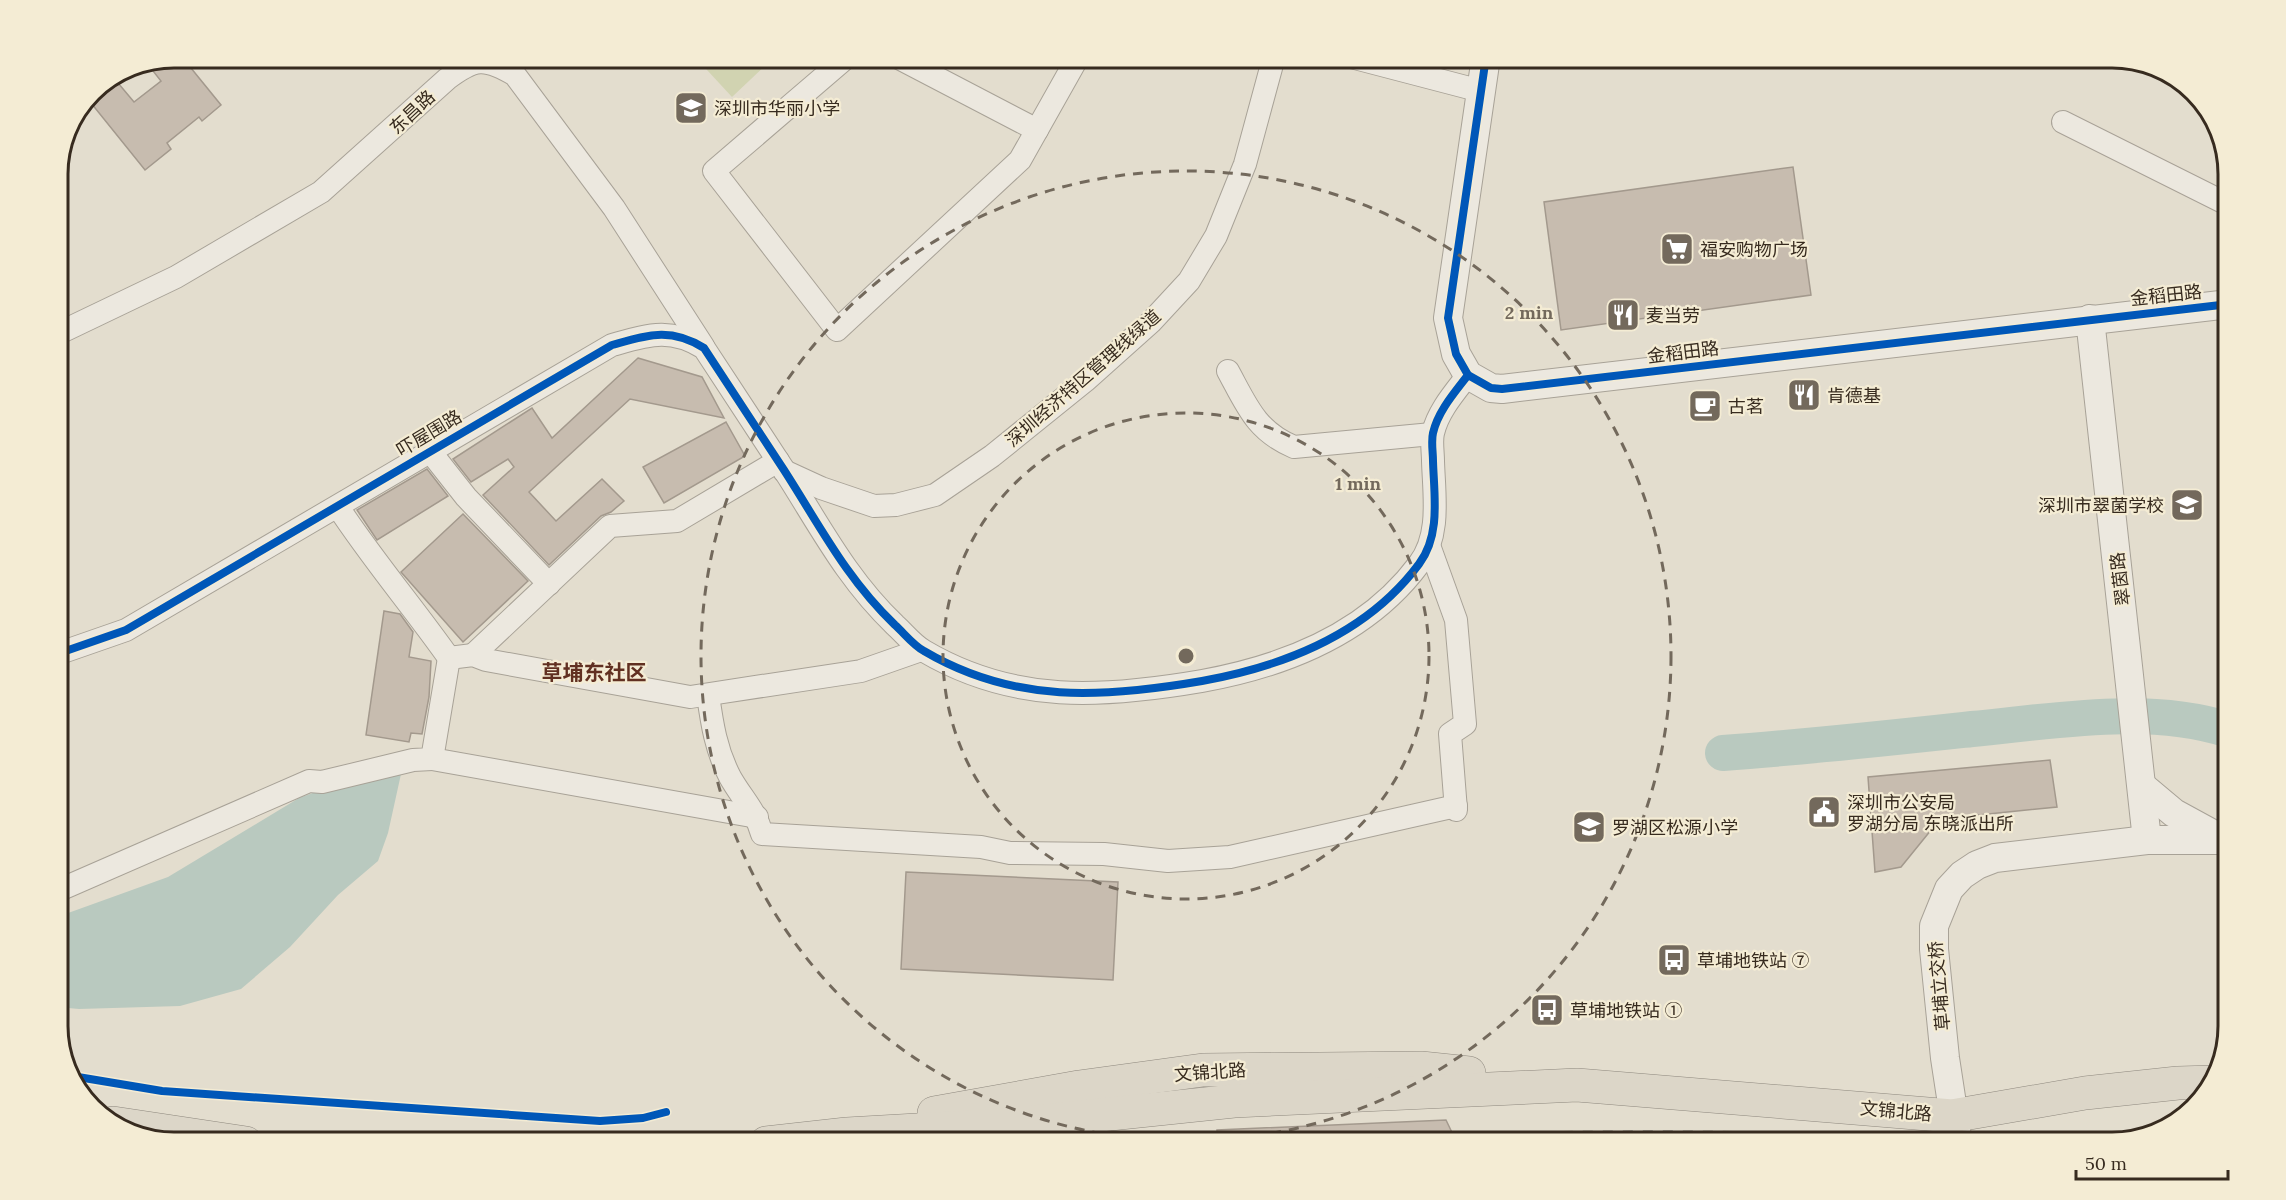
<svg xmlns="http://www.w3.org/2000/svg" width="2286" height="1200" viewBox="0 0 2286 1200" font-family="Lora,'Noto Sans SC',serif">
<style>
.green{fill:#d1d3b1}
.water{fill:#b9c9bf}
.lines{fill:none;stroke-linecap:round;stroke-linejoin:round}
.river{stroke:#b9c9bf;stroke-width:36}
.building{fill:#c7bcaf;stroke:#a3998d;stroke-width:1.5}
.minor-casing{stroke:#a8a297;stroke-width:24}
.tertiary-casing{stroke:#a8a297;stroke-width:30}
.trunk-casing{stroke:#8e887e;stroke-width:34}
.minor{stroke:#ece8df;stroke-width:22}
.tertiary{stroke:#ece8df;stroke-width:28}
.trunk{stroke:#dcd6c8;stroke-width:33}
.rail{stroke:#aba79f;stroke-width:4.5;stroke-dasharray:10 10;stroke-linecap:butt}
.cycleway-casing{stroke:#f4ecd4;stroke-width:11}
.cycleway{stroke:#0057b8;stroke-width:8}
.ring{fill:none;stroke:#73695c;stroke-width:3;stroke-dasharray:10 8}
.labels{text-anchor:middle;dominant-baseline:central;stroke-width:4.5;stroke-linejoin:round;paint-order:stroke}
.poi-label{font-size:18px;fill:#372b1f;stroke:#f4ecd4;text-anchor:start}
.street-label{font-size:18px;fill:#372b1f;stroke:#f4ecd4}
.quarter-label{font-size:21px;font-weight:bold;fill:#613021;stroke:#f4ecd4}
.rim{fill:none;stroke:#372b1f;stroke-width:3}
.centre{fill:#73695c;stroke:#f4ecd4;stroke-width:3}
.ring-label{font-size:18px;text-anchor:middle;font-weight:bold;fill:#73695c;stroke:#f4ecd4;stroke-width:4.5;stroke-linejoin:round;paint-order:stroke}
</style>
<rect width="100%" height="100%" fill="#e3ddce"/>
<polygon class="green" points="695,57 760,57 767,64 732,97"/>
<polygon class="water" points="401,774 388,833 378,861 338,895 290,947 241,989 180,1006 79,1009 57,1007 57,917 168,877 299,798 359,776"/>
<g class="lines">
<path class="river" d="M1723 753C1807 747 1889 738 1972 729 2056 721 2147 704 2229 730"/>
</g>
<g class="building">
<polygon points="174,57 182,57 221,105 202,121 199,117 167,143 171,149 145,170 87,98 92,91 113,77 134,102 161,81 146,62"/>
<polygon points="1793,167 1811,295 1561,330 1544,202"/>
<polygon points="638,358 702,377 724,418 630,399 529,492 556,521 602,479 624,501 611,512 601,516 549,565 483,495 514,467 508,459 471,482 453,459 532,408 552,438"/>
<polygon points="726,422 745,456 664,503 643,467"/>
<polygon points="427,469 448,496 377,540 357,510"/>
<polygon points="463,514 528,581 463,642 401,572"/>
<polygon points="384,611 400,614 413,632 409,657 431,661 429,697 422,734 411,733 409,742 366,735"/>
<polygon points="2050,760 2057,807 1940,819 1901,867 1875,872 1868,777"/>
<polygon points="906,872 1118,882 1113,980 901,969"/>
<polygon points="1446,1120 1457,1143 1217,1143 1217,1130"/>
</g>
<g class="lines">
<defs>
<g id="minor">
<polyline points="847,57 714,171 837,330 1020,160 1078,57"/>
<polyline points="897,57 1037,130"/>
<polyline points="1351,57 1481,91"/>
<polyline points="2063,122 2229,205"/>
<path d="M57 334 176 277 321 192 447 79C475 58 484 57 515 75L614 208 703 346"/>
<path d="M1228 371C1247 406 1256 431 1294 447L1432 434"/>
<polyline points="429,450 466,497 549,584"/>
<polyline points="784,471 821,488 874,506 896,505 935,495 992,456 1085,381 1151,322 1189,281 1216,236 1245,164 1274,57"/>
<path d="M338 507C372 559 413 607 449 658"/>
<polyline points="1430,548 1456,620 1465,724 1450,734 1456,810"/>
<path d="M57 654 126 630 612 345C648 335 670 327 704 348 730 388 757 429 784 470 820 526 846 578 895 625 904 633 913 645 924 651 1014 704 1103 698 1202 681 1285 666 1367 634 1419 564 1441 535 1434 495 1433 461 1433 452 1431 441 1433 433 1438 411 1455 392 1468 375"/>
<polyline points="473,655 610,526 677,521 778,461"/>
<path d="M708 695C712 724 716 750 730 777 741 797 756 811 762 834L981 847 1010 853 1104 854 1168 861 1230 857 1456 806"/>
<polyline points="432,759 757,817"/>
<polyline points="57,891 309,781 322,782 413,760 432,759 449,658 473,655 486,660 690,697 861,671 921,650"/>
</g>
<g id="tertiary">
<polyline points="1486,57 1448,318 1456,354 1468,375 1491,388 1502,389 2229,304"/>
<polyline points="2090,319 2147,840"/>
<polyline points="2143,787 2174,813 2218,837"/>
<polyline points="1958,1143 1945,1058 1934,949 1934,926 1949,889 1962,875 1977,865 1995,858 2147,840 2229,840"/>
</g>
<g id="trunk">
<polyline points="934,1113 1079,1087 1203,1070 1421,1068 1469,1073"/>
<polyline points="113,1123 246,1143"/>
<polyline points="766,1143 847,1134 1005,1125 1234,1101 1577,1085 1952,1116 2085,1093 2178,1083 2213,1082"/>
</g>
</defs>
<use href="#minor" class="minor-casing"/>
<use href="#tertiary" class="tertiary-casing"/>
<use href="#trunk" class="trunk-casing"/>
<use href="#minor" class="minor"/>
<use href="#tertiary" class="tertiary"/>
<use href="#trunk" class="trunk"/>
<path class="rail" d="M1303 1143C1506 1133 1710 1125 1912 1143"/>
<defs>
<g id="cycleway">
<polyline points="1486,57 1448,318 1456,354 1468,375 1491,388 1502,389 2229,304"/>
<path d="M57 654 126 630 612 345C648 335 670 327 704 348 730 388 757 429 784 470 820 526 846 578 895 625 904 633 913 645 924 651 1014 704 1103 698 1202 681 1285 666 1367 634 1419 564 1441 535 1434 495 1433 461 1433 452 1431 441 1433 433 1438 411 1455 392 1468 375"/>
<polyline points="72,1076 162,1091 600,1121 643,1118 666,1112"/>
</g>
</defs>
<use href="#cycleway" class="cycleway-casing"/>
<use href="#cycleway" class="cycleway"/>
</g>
<g class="ring">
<circle cx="1186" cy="656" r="243"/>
<circle cx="1186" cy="656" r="485"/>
</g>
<defs>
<symbol id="school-square" viewBox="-11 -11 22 22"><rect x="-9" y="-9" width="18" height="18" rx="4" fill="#73695c" stroke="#f4ecd4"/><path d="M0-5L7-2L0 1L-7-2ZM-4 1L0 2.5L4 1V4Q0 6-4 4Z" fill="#fff"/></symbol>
<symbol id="supermarket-square" viewBox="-11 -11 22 22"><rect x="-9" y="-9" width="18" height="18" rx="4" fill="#73695c" stroke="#f4ecd4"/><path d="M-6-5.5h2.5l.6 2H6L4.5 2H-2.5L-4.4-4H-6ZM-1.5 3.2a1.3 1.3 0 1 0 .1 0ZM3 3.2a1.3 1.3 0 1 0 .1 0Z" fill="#fff"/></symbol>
<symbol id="restaurant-square" viewBox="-11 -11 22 22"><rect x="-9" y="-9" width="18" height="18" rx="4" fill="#73695c" stroke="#f4ecd4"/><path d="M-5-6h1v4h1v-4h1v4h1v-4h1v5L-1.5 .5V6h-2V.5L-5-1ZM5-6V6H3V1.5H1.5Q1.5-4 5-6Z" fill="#fff"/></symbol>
<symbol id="cafe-square" viewBox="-11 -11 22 22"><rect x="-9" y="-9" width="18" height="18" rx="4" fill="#73695c" stroke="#f4ecd4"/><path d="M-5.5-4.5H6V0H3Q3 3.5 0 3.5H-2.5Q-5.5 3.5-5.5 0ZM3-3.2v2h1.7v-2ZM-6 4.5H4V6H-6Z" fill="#fff"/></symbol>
<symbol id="civic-square" viewBox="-11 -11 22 22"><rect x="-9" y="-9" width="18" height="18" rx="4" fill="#73695c" stroke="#f4ecd4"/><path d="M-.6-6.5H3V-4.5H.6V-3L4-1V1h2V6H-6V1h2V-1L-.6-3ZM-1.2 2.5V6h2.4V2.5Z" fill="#fff"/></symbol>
<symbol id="bus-square" viewBox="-11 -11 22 22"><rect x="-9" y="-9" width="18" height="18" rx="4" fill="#73695c" stroke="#f4ecd4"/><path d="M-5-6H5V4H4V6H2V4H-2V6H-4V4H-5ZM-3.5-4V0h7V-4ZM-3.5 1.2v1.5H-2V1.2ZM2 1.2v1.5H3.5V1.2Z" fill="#fff"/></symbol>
</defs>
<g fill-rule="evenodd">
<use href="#school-square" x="672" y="89" width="38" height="38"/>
<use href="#supermarket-square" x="1658" y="230" width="38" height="38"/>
<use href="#restaurant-square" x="1604" y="296" width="38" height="38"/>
<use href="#restaurant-square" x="1785" y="376" width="38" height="38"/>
<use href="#cafe-square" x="1686" y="387" width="38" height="38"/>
<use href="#school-square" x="2168" y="486" width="38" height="38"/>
<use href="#civic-square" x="1805" y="793" width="38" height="38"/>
<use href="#school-square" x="1570" y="808" width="38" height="38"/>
<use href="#bus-square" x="1655" y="941" width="38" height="38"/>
<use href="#bus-square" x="1528" y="991" width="38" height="38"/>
</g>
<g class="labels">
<g class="poi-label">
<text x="714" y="108">深圳市华丽小学</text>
<text x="1700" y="249">福安购物广场</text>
<text x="1646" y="315">麦当劳</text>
<text x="1827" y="395">肯德基</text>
<text x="1728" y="406">古茗</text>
<text x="2164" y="505" text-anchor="end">深圳市翠菌学校</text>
<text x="1847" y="802">深圳市公安局<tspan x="1847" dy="21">罗湖分局 东晓派出所</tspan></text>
<text x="1612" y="827">罗湖区松源小学</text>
<text x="1697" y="960">草埔地铁站 ⑦</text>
<text x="1570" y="1010">草埔地铁站 ①</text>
</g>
<g class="street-label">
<text transform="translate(412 112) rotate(-43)">东昌路</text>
<text transform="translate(2166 295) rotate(-6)">金稻田路</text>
<text transform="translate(1683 352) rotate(-7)">金稻田路</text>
<text transform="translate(1083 378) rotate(-41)">深圳经济特区管理线绿道</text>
<text transform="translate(429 433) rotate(-31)">吓屋围路</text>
<text transform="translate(2120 579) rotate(-97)">翠茵路</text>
<text transform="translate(1939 986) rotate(-95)">草埔立交桥</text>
<text transform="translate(1210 1072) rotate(-4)">文锦北路</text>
<text transform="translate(1896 1111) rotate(5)">文锦北路</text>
</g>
<g class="quarter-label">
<text x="594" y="672">草埔东社区</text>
</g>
</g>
<path d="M0 0H2286V1200H0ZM174 68H2112A106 106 0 0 1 2218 174V1026A106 106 0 0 1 2112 1132H174A106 106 0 0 1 68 1026V174A106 106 0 0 1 174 68Z" fill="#f4ecd4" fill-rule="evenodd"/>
<path class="rim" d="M174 68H2112A106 106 0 0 1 2218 174V1026A106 106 0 0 1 2112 1132H174A106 106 0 0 1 68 1026V174A106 106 0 0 1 174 68Z"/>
<circle cx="1186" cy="656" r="9" class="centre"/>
<g class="ring-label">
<text x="1529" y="319">2 min</text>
<text x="1358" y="490">1 min</text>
</g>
<path d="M2076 1170v9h152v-9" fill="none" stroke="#372b1f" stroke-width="3"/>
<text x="2085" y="1170" font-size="18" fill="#372b1f" stroke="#f4ecd4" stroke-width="4.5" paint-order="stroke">50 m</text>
</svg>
